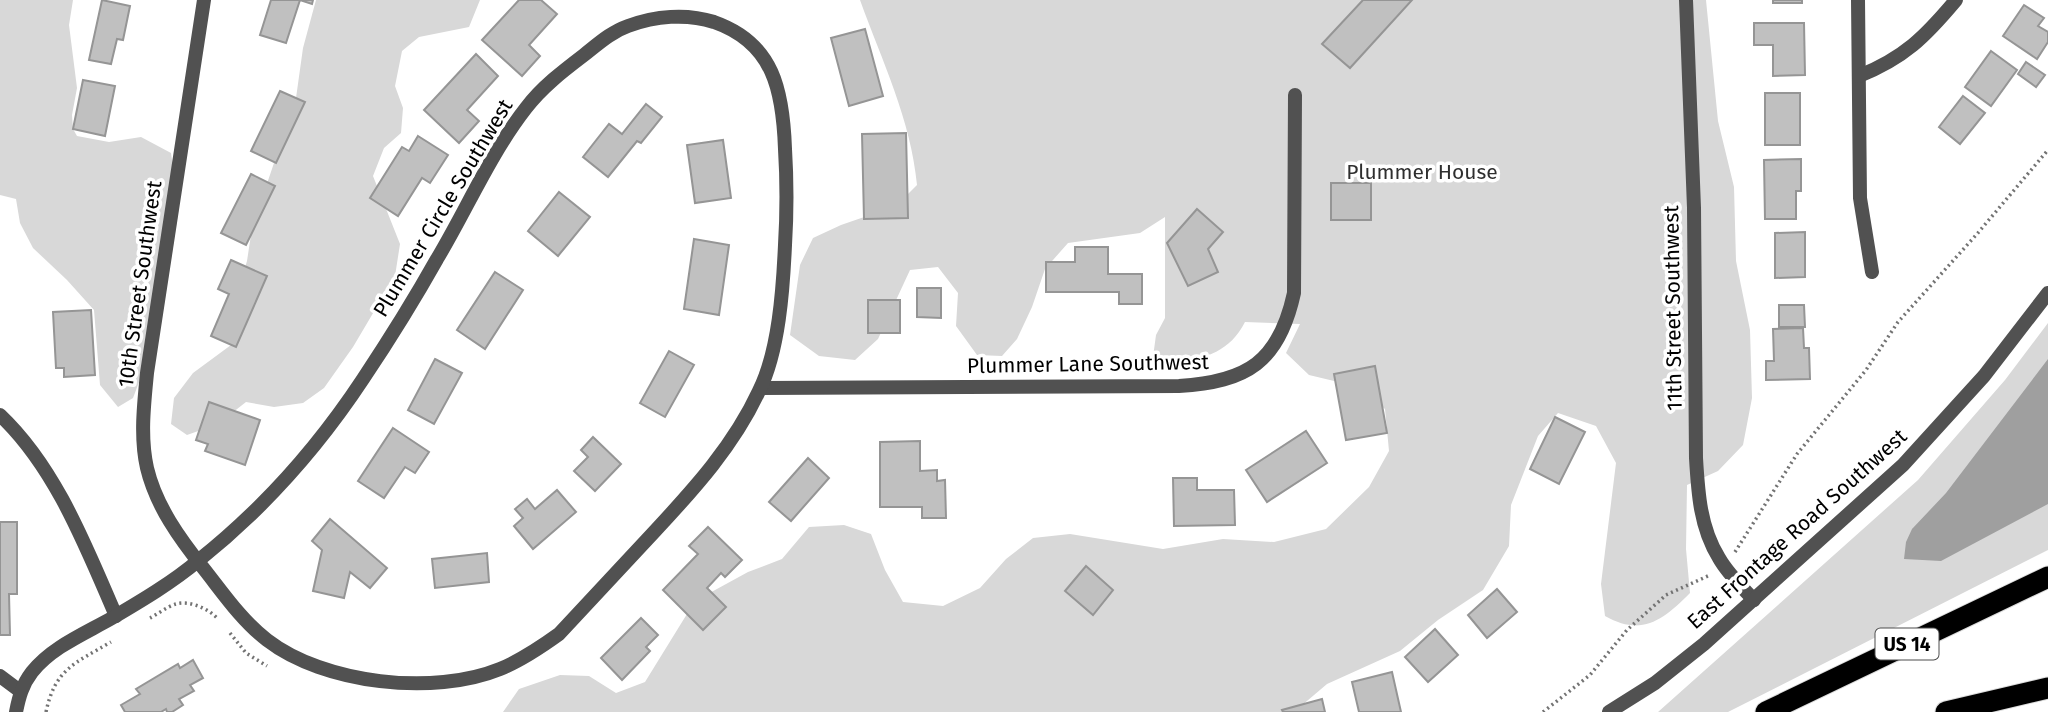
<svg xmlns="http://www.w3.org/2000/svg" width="2048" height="712" viewBox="0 0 2048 712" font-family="'Fira Sans',sans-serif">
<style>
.green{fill:#d8d8d8}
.water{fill:#9f9f9f}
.building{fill:#c0c0c0;stroke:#959595;stroke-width:2}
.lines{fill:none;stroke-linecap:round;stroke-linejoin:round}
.motorway-casing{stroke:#dbdbdb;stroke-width:23}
.path{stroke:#737373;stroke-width:3.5;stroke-dasharray:2 3.5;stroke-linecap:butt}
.minor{stroke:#515151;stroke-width:14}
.tertiary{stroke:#515151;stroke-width:14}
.motorway{stroke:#000;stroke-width:21}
.labels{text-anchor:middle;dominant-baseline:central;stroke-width:7;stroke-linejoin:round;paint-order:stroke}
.shield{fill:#fff;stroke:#4c4c4c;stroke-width:2}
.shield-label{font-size:19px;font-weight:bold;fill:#000}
.park-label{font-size:21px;fill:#2f2f2f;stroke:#fff}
.street-label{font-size:21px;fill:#000;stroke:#fff}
</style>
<rect width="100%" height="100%" fill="#fff"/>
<g class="green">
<polygon points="0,0 73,0 69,25 77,88 72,115 73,129 77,136 109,142 141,137 171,153 179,207 161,324 133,398 118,407 100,385 94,310 67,280 33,248 20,223 16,199 0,195"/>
<polygon points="316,0 480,0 469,27 419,37 402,51 395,86 403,108 401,133 384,148 373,176 400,244 395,276 353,347 324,388 303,403 274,407 246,402 218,424 187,435 171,424 174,398 193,373 231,345 239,287 247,261 252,228 296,98 303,48"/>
<path d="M860 0H1706L1718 121 1734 187 1736 261 1750 330 1752 398 1743 445 1718 471 1687 485 1686 549 1690 593C1663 620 1642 637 1605 616L1601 584 1616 463 1596 426 1558 413 1538 436 1511 505 1509 546 1483 590 1438 620 1400 651 1327 684 1294 712H503L519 689 560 675 589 676 616 693 645 682 695 601 748 572 782 559 809 527 844 525 871 534 885 570 903 602 943 606 980 588 1006 559 1033 538 1070 534 1163 549 1223 539 1274 542 1326 529 1369 487 1389 451 1385 409 1355 386 1309 375 1286 353 1300 324 1245 322C1230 352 1206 356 1177 367L1153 357 1156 335 1165 318V217L1140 233 1068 243 1045 269 1032 307 1017 339 1002 356 977 355 956 326 958 293 938 267 910 270 878 339 855 360 819 356 790 335 800 265 813 238 841 225 896 206 917 185C911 120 882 61 860 0Z"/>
<polygon points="2048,323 2048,550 1728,712 1658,712 1918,480 2005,380"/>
</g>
<polygon class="water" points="2048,359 2048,504 1941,561 1904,559 1906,542 1912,529 1946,493"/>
<g class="building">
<polygon points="102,0 130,6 123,40 117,39 111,64 89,60"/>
<polygon points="271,0 313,0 312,4 300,0 286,43 260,35"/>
<polygon points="519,0 541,0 557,14 529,45 540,56 522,76 482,40"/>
<polygon points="1363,0 1412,0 1350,68 1322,44"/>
<rect x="1773" y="0" width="29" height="3"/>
<polygon points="2024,5 2044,18 2038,26 2048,32 2048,42 2037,59 2003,36"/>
<polygon points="1754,23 1804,23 1805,75 1773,76 1773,45 1754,45"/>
<polygon points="865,29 883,96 849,106 831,38"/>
<polygon points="1991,51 2017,70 1991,106 1965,87"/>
<polygon points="476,54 498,76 467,110 479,121 459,143 424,110"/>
<polygon points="2026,62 2045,75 2036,87 2018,74"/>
<polygon points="83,80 115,86 105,136 73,129"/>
<polygon points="280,91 305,102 276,163 251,151"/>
<rect x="1765" y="93" width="35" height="52"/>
<polygon points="1963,96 1985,113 1960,144 1939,127"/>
<polygon points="646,104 662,117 641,143 637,141 608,177 583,157 609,124 622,134"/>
<polygon points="906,133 908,218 864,219 862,134"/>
<polygon points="418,136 448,155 430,183 422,178 398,216 370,198 402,147 409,151"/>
<polygon points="723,140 731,198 695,203 687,145"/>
<polygon points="1801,159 1801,191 1796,191 1796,219 1765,219 1764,160"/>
<polygon points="251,174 275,186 246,245 221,233"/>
<rect x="1331" y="183" width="40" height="37"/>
<polygon points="559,192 590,217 558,256 528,231"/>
<polygon points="1197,209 1223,232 1208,249 1218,272 1188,286 1167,243"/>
<polygon points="1805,232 1805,277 1775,278 1775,233"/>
<polygon points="694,239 729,245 719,315 684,309"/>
<polygon points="1075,247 1108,247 1108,274 1142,274 1142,304 1119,304 1119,292 1046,292 1046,262 1075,262"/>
<polygon points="231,260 267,276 236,347 211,336 229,294 218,289"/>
<polygon points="495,272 523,290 485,349 457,330"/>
<polygon points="917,288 941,288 941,318 917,317"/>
<rect x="868" y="300" width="32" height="33"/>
<polygon points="1779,305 1804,305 1805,327 1779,327"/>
<polygon points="91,310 95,375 64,377 64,368 56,368 53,312"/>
<polygon points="1803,328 1804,348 1809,348 1810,379 1766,380 1766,361 1774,361 1773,329"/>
<polygon points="669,351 694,365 665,417 640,403"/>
<polygon points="435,359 462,373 434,424 408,410"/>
<polygon points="1375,366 1387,433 1346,440 1334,374"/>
<polygon points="209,402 260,420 245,465 205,451 208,444 196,440"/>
<polygon points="1555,417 1585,432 1559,484 1530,469"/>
<polygon points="393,428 429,452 415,473 405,467 384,498 358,481"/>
<polygon points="1306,431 1327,463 1267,502 1246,470"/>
<polygon points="593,437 621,464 595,491 574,471 588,457 581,450"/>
<polygon points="920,441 920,471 937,470 937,481 945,480 946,518 922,518 922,507 880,507 880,442"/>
<polygon points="808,458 829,478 791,521 769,502"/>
<polygon points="1173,478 1197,478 1197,490 1234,490 1235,525 1174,526"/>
<polygon points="557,490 576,512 533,549 514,526 523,518 515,509 527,499 535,509"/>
<polygon points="330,519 387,568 370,588 350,572 344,598 313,591 322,550 312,541"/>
<polygon points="0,522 17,522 17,594 9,594 10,635 0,635"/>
<polygon points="708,527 742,560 725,577 721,573 707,588 726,607 703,630 663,590 698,554 689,546"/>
<polygon points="487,553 489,582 435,588 432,559"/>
<polygon points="1086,566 1113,590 1093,615 1065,591"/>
<polygon points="1497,589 1517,612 1487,638 1468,615"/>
<polygon points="641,618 658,635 646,647 650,651 622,680 601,658"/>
<polygon points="1435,629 1458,655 1428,682 1405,657"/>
<polygon points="193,660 203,678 190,685 194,691 179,699 183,705 172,712 167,712 166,709 161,712 125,712 121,705 140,694 136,689 178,664 180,668"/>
<polygon points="1392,672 1401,712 1359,712 1352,682"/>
<polygon points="1322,699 1325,712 1283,712 1282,710"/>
</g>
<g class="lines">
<defs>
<g id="motorway">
<polyline points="1766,712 2048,577"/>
<polyline points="1946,712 2048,688"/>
</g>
</defs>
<use href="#motorway" class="motorway-casing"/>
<g class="path">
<polyline points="1735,552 1797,454 1866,370 1898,322 1977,234 2048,150"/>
<path d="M150 618C158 614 168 606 176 604 190 600 209 609 218 619"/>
<polyline points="230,633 246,653 267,666"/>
<path d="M46 712C55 669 75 663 111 642"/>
<polyline points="1543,712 1590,675 1627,630 1666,595 1710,575"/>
</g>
<g class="minor">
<path d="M1686 0 1694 208 1696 458C1698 492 1700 528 1719 558 1728 574 1742 587 1754 600"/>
<polyline points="1858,0 1860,198 1872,272"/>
<path d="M1859 76C1904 58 1925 37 1956 0"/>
<path d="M761 388 1179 386C1247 382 1279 362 1294 293L1295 95"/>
<path d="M0 415C56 468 86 547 116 616"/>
<polyline points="0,676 20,691"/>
<path d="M16 712C19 697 22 685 32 672 52 647 84 634 112 618 141 601 173 582 199 560 263 509 318 447 363 379 389 340 414 300 437 259 467 209 490 154 526 108 542 87 563 71 584 55 598 44 611 32 628 26 655 16 686 13 714 22 774 43 783 91 785 149 787 181 787 212 785 245 783 289 779 351 759 391 734 445 695 488 655 531 623 565 591 600 559 634 541 647 522 660 500 669 434 696 324 684 267 640 242 621 223 593 204 569 180 539 156 506 147 468 140 437 144 404 147 373L204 0"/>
</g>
<polyline class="tertiary" points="1609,712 1655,683 1704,644 1903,465 1984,376 2048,293"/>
<use href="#motorway" class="motorway"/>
</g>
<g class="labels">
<rect class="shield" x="1875.5" y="628.5" width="63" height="31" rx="5"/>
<g class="shield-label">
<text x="1907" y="644">US 14</text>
</g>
<g class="park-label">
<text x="1422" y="172">Plummer House</text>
</g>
<g class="street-label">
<text transform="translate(443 208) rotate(-59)">Plummer Circle Southwest</text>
<text transform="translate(140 284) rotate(-82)">10th Street Southwest</text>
<text transform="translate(1673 308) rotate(-91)">11th Street Southwest</text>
<text transform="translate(1088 364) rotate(-1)">Plummer Lane Southwest</text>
<text transform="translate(1797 529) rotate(-42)">East Frontage Road Southwest</text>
</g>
</g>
</svg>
